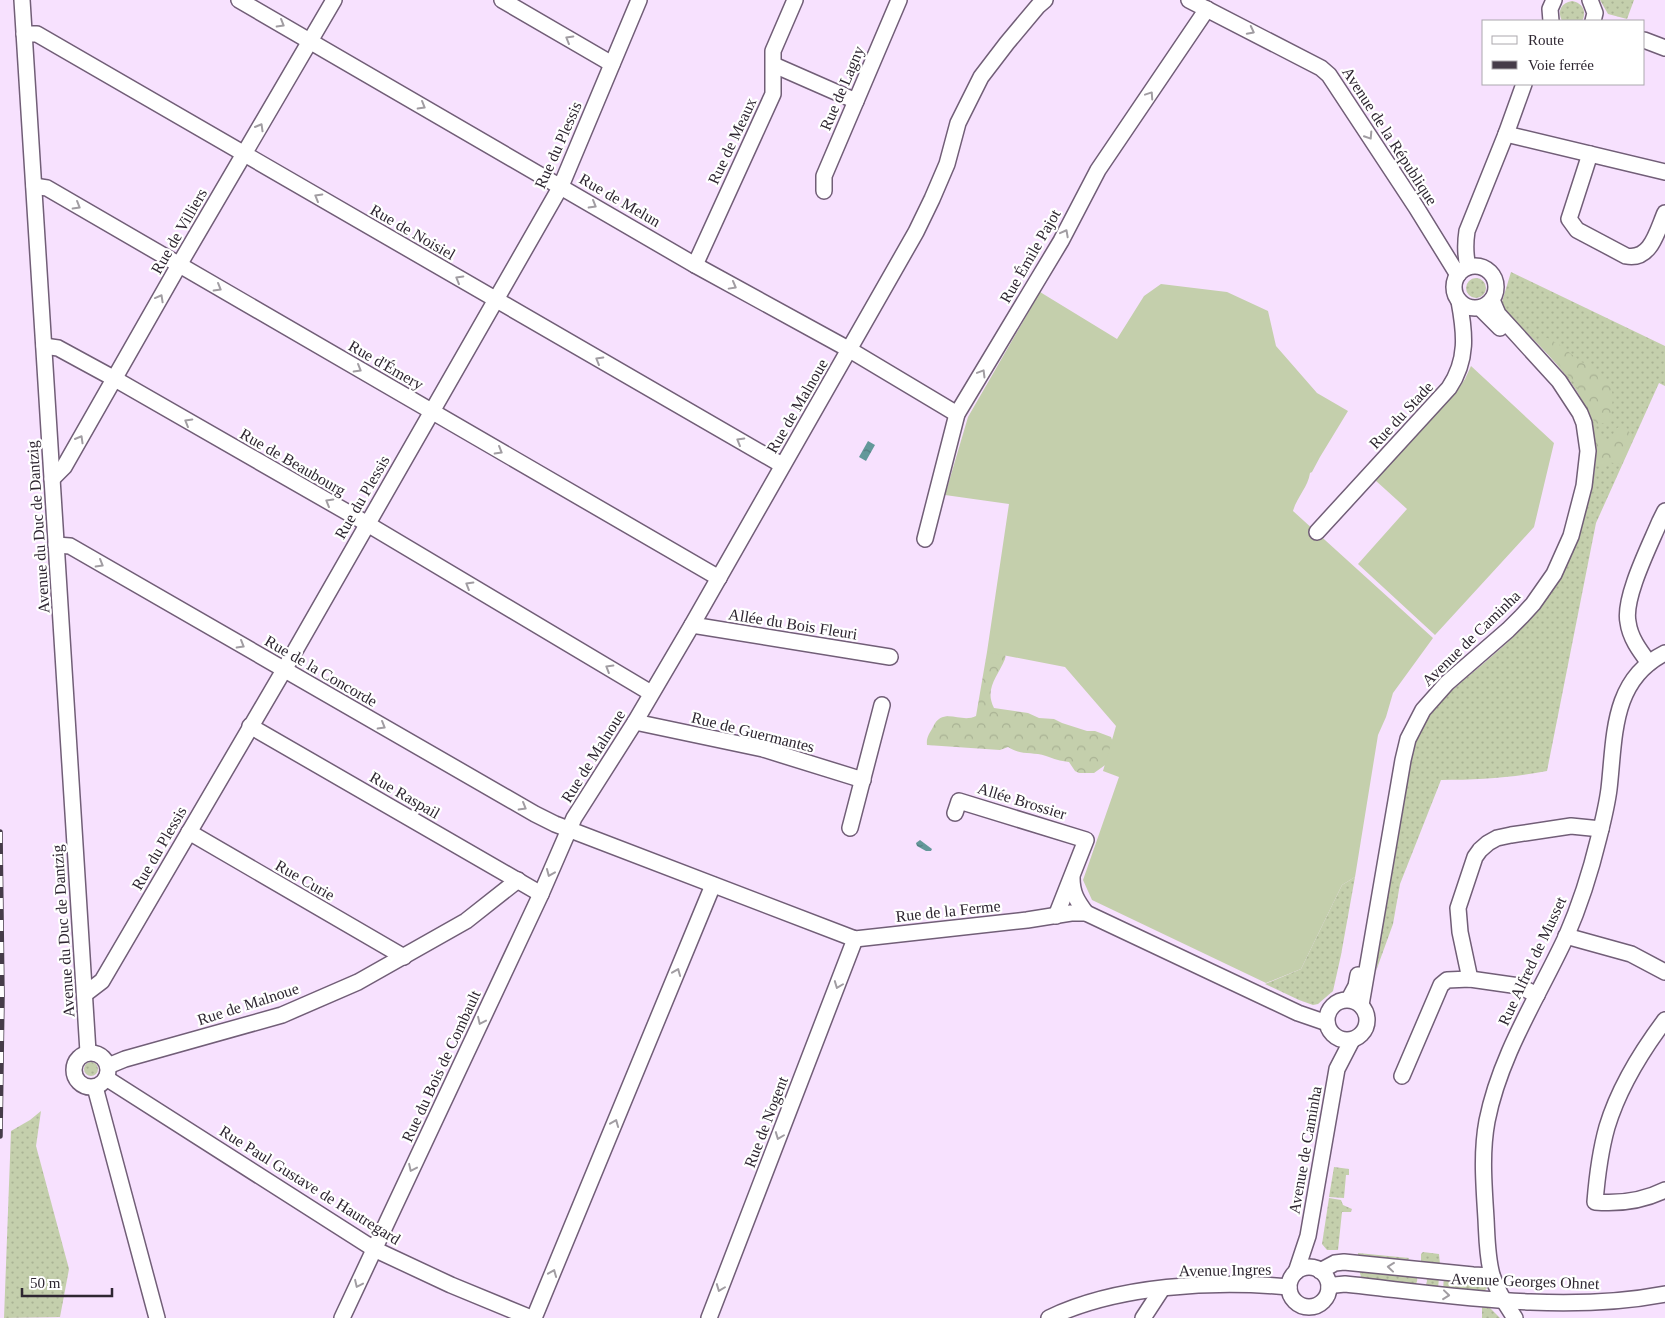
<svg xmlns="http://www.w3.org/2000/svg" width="1665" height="1318" viewBox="0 0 1665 1318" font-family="Georgia,serif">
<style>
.grass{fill:url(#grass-dots)}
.forest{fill:url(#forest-crowns)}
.pitch{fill:#c4cfac}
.water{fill:url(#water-ripples)}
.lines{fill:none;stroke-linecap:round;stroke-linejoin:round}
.minor-casing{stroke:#715e77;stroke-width:18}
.minor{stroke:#fff;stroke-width:15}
.rail-casing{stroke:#463c49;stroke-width:5.5}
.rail{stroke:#fff;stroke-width:4;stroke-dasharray:11;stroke-linecap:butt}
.oneway{stroke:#a19da2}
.labels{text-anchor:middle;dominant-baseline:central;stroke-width:4.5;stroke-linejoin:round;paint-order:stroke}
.street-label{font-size:16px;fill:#2e2631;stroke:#fff}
</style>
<defs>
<pattern id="grass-dots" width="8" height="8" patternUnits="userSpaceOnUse" patternTransform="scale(1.25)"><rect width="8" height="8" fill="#c4cfac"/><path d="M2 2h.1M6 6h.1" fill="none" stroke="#a9b294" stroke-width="1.8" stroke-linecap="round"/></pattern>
<pattern id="forest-crowns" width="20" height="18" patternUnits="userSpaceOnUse" patternTransform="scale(1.25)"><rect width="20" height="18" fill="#c4cfac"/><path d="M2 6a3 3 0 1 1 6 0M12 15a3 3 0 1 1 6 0" fill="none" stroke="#a9b294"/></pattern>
<pattern id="water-ripples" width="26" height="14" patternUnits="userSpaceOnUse" patternTransform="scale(1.25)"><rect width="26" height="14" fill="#63989a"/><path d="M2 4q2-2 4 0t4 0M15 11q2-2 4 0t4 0" fill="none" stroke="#527c7e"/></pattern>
</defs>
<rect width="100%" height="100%" fill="#f7e1fe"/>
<g class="grass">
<polygon points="1600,0 1634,0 1627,19 1608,14"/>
<path d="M1572 1C1583 3 1587 12 1582 21H1562C1557 11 1561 3 1572 1Z"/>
<path d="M1511 272 1665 346V386L1659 383 1596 523 1547 771C1511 778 1478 780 1441 780L1400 884 1393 924 1376 971C1382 917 1391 865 1401 812 1406 786 1409 758 1419 733 1423 721 1432 711 1440 702 1467 675 1499 653 1525 625 1560 588 1579 544 1590 495 1598 463 1599 432 1583 402 1565 367 1533 341 1507 312L1505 314 1501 305Z"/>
<circle cx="1476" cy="288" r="10"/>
<polygon points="1355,877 1341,955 1333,991 1318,1004 1313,1005 1299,1000 1265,984 1301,969 1342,885"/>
<circle cx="91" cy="1069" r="7"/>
<polygon points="41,1111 36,1146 69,1269 60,1317 4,1318 11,1131 30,1120"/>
<polygon points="1334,1167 1349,1169 1349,1175 1346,1175 1344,1198 1329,1197"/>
<polygon points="1329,1198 1341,1200 1343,1205 1352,1209 1351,1212 1342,1212 1338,1250 1327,1250 1322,1244"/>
<polygon points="1423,1252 1439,1254 1440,1265 1421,1262 1421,1254"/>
<polygon points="1358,1253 1409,1258 1408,1261 1358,1256"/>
<path d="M1359 1270 1415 1275C1418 1278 1418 1281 1415 1285L1362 1280Z"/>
<polygon points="1426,1275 1439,1277 1438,1289 1425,1288 1427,1281"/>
<polygon points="1444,1277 1485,1283 1487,1288 1483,1293 1443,1290"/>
<polygon points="1482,1304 1489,1307 1500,1318 1482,1318"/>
</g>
<g class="forest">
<path d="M1547 338 1560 345 1581 362 1590 365 1611 388 1613 396 1611 416 1608 422 1599 424 1595 423C1590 414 1587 404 1582 395 1570 374 1553 358 1536 341Z"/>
<path d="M1623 425 1627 428 1633 439 1622 464C1618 465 1614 462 1610 463 1603 465 1605 468 1596 463V445L1594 431 1599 433 1606 442 1613 438C1613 430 1616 428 1623 425Z"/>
<path d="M1005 647C1005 651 1006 656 1005 659 998 676 984 689 994 708L1028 713 1039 718 1054 719 1062 723 1087 731H1095L1111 737 1114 745 1108 763 1094 773H1079L1075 771 1069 762C1060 761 1054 759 1046 756 1032 751 1022 756 1008 747L1000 750 927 745C926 737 930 733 933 727 943 706 961 724 976 716L987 652Z"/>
</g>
<g class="pitch">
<path d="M1161 284 1227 292 1268 311 1276 346 1317 393 1348 411 1320 457 1312 472 1310 473C1308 487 1297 497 1293 511L1433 638 1393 693 1386 717 1378 735 1355 877 1342 885 1301 969 1266 983 1092 900 1083 880 1119 777 1103 771 1116 726 1065 667 987 652 1009 504 945 495 968 417 1040 292 1117 339 1144 296Z"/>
<polygon points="1471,366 1554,443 1534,527 1435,635 1358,564 1407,509 1375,480 1456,392 1465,379"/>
</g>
<g class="water">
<polygon points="868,441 875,445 866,461 859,457"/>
<polygon points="920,840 932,849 931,851 926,851 917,846 916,843"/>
</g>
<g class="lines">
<defs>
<g id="minor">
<polyline points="22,0 88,1052"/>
<polyline points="239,0 695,265 850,350 957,414"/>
<polyline points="502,0 612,64"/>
<polyline points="1189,0 1321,68 1329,75 1416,207 1458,275"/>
<polyline points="1590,0 1595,13 1593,21"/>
<polyline points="1551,21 1550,9 1554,0"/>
<polyline points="24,34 37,34 782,465"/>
<polyline points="1644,40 1665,48"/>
<polyline points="774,65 856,101"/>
<polyline points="1506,134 1665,172"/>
<path d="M1590 154 1569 219 1577 230 1626 256C1651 261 1657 231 1665 213"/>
<polyline points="34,186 47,188 719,578"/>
<polyline points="824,191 824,176 899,0"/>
<polyline points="695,265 773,94 773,51 795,0"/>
<circle cx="1475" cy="287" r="21"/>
<path d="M1468 267C1465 254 1465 244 1467 231L1506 134 1524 84"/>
<polyline points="1480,308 1500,328"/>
<polyline points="44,346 58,348 115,379 359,519 651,693"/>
<polyline points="52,479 64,467 179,265 334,0"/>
<path d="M1317 532 1449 388C1468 360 1465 333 1459 301"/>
<polyline points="925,539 957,414 1061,241 1098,170 1207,9"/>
<polyline points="56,545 70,546 535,814 555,824 855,939 1027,920 1071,913 1086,913 1298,1013 1327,1023"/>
<polyline points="692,625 890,657"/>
<path d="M1649 663C1640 651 1630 638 1628 622 1623 598 1650 545 1660 521L1665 511"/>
<polyline points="635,722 763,749 863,780"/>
<polyline points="250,726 541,894"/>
<polyline points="955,813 959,801 1086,840 1056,916"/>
<polyline points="850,828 882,705"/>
<polyline points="189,832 404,957"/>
<path d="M1072 878C1072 893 1077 901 1086 913"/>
<polyline points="1566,936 1631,954 1665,972"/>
<polyline points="1470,979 1460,932 1458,908 1475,857 1480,850 1488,843 1497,838 1511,835 1571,826 1601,829"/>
<polyline points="85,994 102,981 284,670 561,186 639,0"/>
<polyline points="1349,999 1356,986 1358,975"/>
<circle cx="1347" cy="1020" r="20"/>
<polyline points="1361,1005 1403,760 1408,739 1423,710 1447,683 1508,630 1522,616 1533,604 1554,574 1571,536 1584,486 1588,451 1584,423 1580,413 1559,381 1498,314 1492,300"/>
<path d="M1665 1020C1641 1052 1619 1087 1607 1127 1600 1152 1597 1177 1595 1202 1619 1204 1643 1201 1665 1190"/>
<circle cx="91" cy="1070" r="17"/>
<polyline points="108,1066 125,1059 282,1015 358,982 466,921 518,880"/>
<polyline points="1402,1076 1441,985 1447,980 1470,979 1519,986 1537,995"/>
<polyline points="106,1078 374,1249 451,1285 531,1318"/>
<polyline points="95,1087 157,1318"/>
<circle cx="1309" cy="1287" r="20"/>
<polyline points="1320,1271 1335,1263 1344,1262 1473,1275 1492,1276"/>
<polyline points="1296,1272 1308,1236 1337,1069 1352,1040"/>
<path d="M1329 1287 1335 1285 1345 1284C1449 1295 1561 1314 1665 1294"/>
<polyline points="342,1318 541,894 574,818 635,722 692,625 916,232 932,199 947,164 958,123 981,77 1007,43 1038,6 1045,0"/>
<polyline points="534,1318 713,885"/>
<polyline points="709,1318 855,939"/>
<path d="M1049 1318C1117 1285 1215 1280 1289 1287"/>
<polyline points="1143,1318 1162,1289"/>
<path d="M1515 1318C1506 1305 1497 1291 1492 1275 1487 1257 1487 1238 1486 1219 1484 1186 1481 1153 1487 1121 1500 1055 1538 997 1566 937 1580 905 1591 870 1599 837 1603 821 1607 805 1609 789 1615 737 1611 680 1665 653"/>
</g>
</defs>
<use href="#minor" class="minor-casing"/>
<use href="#minor" class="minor"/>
<defs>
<polyline id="rail" points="0,832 2,996 0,1136"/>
</defs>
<use href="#rail" class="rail-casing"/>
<use href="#rail" class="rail"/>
</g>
<defs><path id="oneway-chevron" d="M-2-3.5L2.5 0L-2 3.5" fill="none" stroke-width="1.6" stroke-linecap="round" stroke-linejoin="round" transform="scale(1.25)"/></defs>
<g class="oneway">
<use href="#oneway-chevron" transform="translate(281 24) rotate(30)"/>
<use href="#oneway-chevron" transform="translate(1251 31) rotate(27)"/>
<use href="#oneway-chevron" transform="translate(569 39) rotate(-150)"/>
<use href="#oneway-chevron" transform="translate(1150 95) rotate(-56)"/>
<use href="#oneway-chevron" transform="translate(422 106) rotate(30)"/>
<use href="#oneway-chevron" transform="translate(260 127) rotate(-60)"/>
<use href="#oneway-chevron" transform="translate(1369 136) rotate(57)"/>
<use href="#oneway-chevron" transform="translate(318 197) rotate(-150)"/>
<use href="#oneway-chevron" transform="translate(593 205) rotate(30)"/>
<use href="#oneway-chevron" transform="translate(77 206) rotate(30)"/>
<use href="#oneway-chevron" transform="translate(1065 233) rotate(-62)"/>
<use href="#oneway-chevron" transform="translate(459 279) rotate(-150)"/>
<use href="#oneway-chevron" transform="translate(733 286) rotate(29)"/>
<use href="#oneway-chevron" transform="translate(218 288) rotate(30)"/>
<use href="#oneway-chevron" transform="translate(160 298) rotate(-61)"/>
<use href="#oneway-chevron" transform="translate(599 360) rotate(-150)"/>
<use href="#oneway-chevron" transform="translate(358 369) rotate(30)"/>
<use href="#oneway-chevron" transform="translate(982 373) rotate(-59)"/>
<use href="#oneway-chevron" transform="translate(188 422) rotate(-150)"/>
<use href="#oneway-chevron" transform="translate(80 439) rotate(-60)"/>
<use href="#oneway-chevron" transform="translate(740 441) rotate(-150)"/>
<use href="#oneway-chevron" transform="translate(499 451) rotate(30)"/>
<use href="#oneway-chevron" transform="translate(329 502) rotate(-150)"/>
<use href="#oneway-chevron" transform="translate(100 564) rotate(30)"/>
<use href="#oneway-chevron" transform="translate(469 585) rotate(-149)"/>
<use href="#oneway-chevron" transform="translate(241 645) rotate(30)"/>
<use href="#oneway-chevron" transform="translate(609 668) rotate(-149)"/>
<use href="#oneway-chevron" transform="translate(382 726) rotate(30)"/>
<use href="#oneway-chevron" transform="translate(523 807) rotate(30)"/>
<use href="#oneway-chevron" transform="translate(550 873) rotate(113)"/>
<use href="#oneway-chevron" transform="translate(677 972) rotate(-68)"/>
<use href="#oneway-chevron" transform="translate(838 985) rotate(111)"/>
<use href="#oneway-chevron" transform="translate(481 1021) rotate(115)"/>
<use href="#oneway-chevron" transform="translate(615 1123) rotate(-68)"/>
<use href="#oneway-chevron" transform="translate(779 1136) rotate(111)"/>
<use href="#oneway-chevron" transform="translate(412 1168) rotate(115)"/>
<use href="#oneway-chevron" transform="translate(1391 1267) rotate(-174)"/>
<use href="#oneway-chevron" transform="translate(553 1273) rotate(-68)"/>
<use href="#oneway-chevron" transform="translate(358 1284) rotate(115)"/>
<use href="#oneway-chevron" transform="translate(720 1288) rotate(111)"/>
<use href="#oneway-chevron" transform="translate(1446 1295) rotate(6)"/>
</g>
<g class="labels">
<g class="street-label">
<text transform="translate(842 88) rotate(-67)">Rue de Lagny</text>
<text transform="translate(1390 136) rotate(57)">Avenue de la République</text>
<text transform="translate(732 141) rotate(-65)">Rue de Meaux</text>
<text transform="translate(558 145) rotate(-66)">Rue du Plessis</text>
<text transform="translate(620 200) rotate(30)">Rue de Melun</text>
<text transform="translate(179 231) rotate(-60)">Rue de Villiers</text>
<text transform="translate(413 232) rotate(30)">Rue de Noisiel</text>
<text transform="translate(1030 256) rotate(-60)">Rue Émile Pajot</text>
<text transform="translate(386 365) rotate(30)">Rue d'Émery</text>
<text transform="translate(797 406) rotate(-60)">Rue de Malnoue</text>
<text transform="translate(1401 415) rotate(-47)">Rue du Stade</text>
<text transform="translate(293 462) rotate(30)">Rue de Beaubourg</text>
<text transform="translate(362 497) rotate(-60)">Rue du Plessis</text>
<text transform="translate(38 527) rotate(-94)">Avenue du Duc de Dantzig</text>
<text transform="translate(793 624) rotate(9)">Allée du Bois Fleuri</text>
<text transform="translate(1471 638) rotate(-44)">Avenue de Caminha</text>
<text transform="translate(321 671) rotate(30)">Rue de la Concorde</text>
<text transform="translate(753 732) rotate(14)">Rue de Guermantes</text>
<text transform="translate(593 756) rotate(-58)">Rue de Malnoue</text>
<text transform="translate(405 795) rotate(30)">Rue Raspail</text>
<text transform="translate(1022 801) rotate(17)">Allée Brossier</text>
<text transform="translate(159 848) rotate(-60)">Rue du Plessis</text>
<text transform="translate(305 880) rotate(30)">Rue Curie</text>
<text transform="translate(948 911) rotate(-6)">Rue de la Ferme</text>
<text transform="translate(63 931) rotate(-94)">Avenue du Duc de Dantzig</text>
<text transform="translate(1532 961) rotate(-65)">Rue Alfred de Musset</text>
<text transform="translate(248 1004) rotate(-18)">Rue de Malnoue</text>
<text transform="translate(441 1066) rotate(-65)">Rue du Bois de Combault</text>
<text transform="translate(766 1122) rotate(-69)">Rue de Nogent</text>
<text transform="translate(1305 1150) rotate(-80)">Avenue de Caminha</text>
<text transform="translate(310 1185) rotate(32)">Rue Paul Gustave de Hautregard</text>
<text transform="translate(1225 1270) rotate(-1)">Avenue Ingres</text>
<text transform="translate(1525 1281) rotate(2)">Avenue Georges Ohnet</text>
</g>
</g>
<rect x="1482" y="20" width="162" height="65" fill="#ffffff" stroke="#aba8ad"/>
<rect x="1492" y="36" width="25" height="8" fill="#ffffff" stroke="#aba8ad"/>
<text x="1528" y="45" font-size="15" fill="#2e2631">Route</text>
<rect x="1492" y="61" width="25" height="8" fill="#463c49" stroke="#aba8ad"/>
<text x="1528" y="70" font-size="15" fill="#2e2631">Voie ferrée</text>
<path d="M22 1288v8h90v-8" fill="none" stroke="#2e2631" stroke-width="2.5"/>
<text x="30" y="1288" font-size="15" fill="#2e2631" stroke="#ffffff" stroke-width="4" paint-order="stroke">50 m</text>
</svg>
